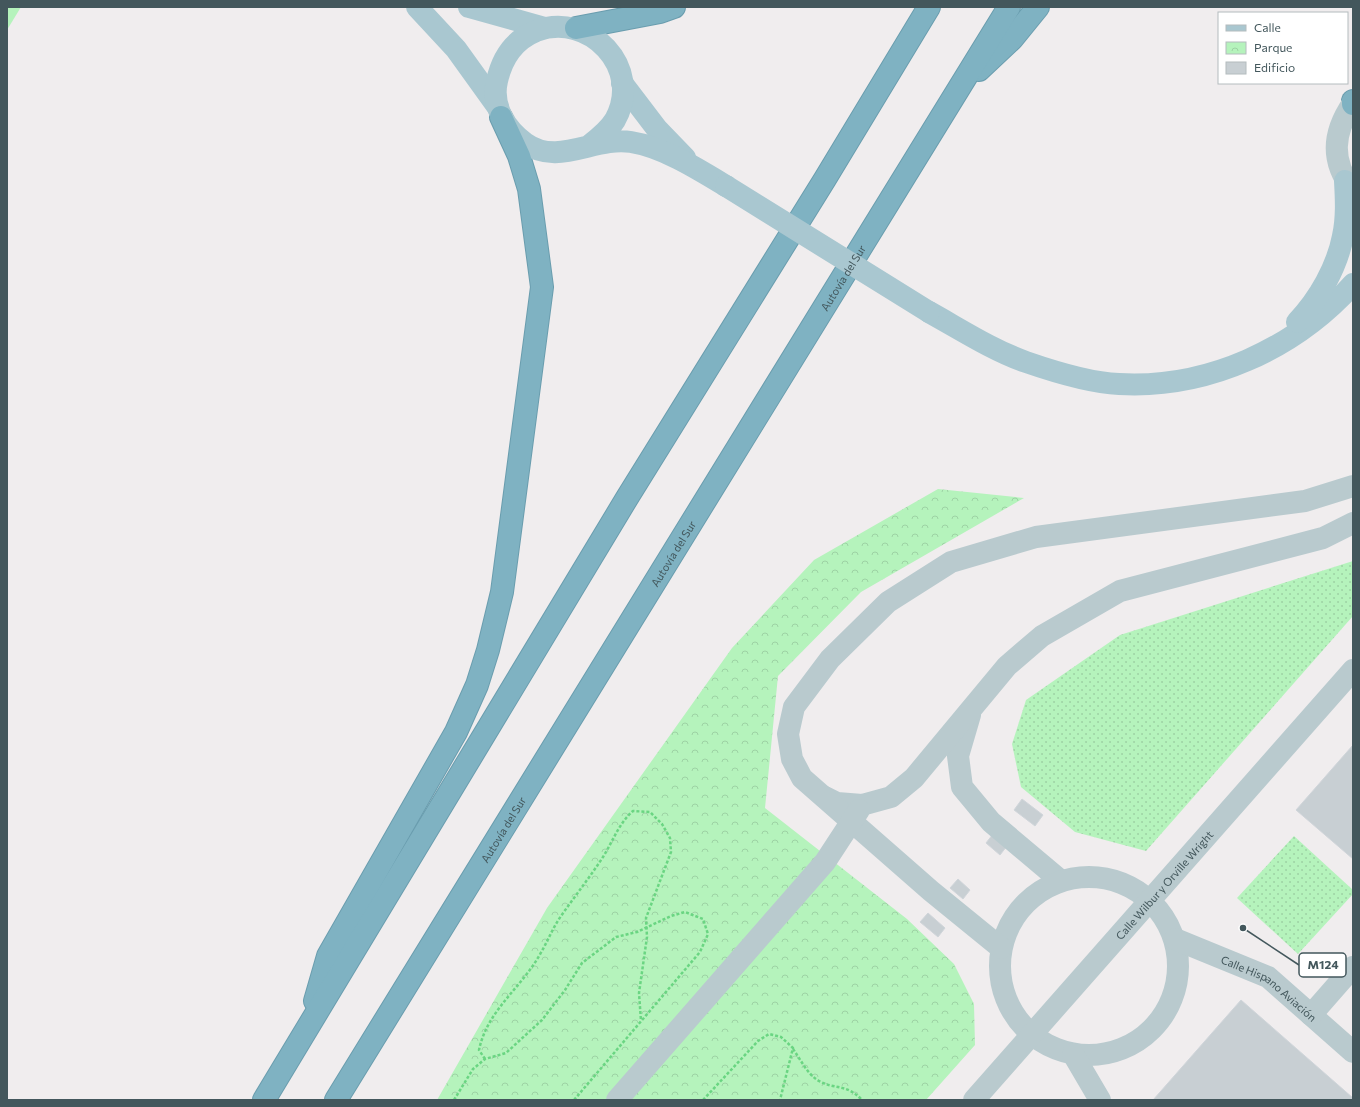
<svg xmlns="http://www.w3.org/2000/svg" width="1360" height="1107" viewBox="0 0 1360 1107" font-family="Commissioner,sans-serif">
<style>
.grass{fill:#b5f3bc}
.park{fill:url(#park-crowns)}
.garden{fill:url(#garden-dots)}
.building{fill:#c8cfd3;stroke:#d0d5da}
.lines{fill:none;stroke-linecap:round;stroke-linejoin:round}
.highway-casing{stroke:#6a9dae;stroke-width:24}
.path{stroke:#6ad582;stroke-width:2.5;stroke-dasharray:3 2;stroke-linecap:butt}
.minor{stroke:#b9cace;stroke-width:22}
.major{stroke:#a9c7d0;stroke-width:22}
.highway{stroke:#7fb2c2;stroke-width:22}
.major-bridge{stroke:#a9c7d0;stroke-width:22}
.labels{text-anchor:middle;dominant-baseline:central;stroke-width:3.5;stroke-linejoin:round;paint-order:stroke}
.street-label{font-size:11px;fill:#43575c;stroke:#fff}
.leader{fill:none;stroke:#43575c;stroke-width:1.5}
.callout-dot{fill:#43575c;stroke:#fff;stroke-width:1.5}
.callout{fill:#fff;stroke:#43575c;stroke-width:1.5}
.callout-label{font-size:12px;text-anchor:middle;font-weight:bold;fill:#43575c}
</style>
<defs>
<pattern id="park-crowns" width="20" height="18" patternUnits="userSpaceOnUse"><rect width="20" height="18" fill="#b5f3bc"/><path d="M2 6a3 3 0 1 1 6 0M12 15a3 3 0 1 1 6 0" fill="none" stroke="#9dd2a4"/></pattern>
<pattern id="garden-dots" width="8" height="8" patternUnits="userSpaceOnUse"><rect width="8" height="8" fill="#b5f3bc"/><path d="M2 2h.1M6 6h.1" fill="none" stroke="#9dd2a4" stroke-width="1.8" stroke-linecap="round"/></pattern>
</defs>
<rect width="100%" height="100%" fill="#f0edee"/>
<polygon class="grass" points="7,7 21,7 7,30"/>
<polygon class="park" points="938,489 1024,498 861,592 778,676 765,808 907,919 954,964 974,1004 975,1045 926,1100 437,1100 547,908 732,648 814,560"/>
<g class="garden">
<polygon points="1353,561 1353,616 1146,851 1075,832 1021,787 1012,744 1026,700 1120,635"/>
<polygon points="1294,836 1353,890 1353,894 1298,954 1237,898"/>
</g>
<g class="building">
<polygon points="1353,745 1353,859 1296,810"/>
<polygon points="1022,799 1043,815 1035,826 1014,810"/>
<polygon points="993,834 1007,846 1000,855 986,843"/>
<polygon points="958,879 970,890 963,899 950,888"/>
<polygon points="928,913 945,928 938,937 920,922"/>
<polygon points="1241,1000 1353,1098 1353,1100 1153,1100"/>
</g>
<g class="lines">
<defs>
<g id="highway">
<polyline points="576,28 660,12 674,7"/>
<polyline points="979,70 1012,39 1038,7"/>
<polyline points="1353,104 1353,101"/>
<polyline points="315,1001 328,956 456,732 477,685 488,650 502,592 542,287 529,189 519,156 501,117"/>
<polyline points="264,1100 627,498 825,179 929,7"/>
<path id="s3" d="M336 1100 1009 7"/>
</g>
</defs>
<use href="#highway" class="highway-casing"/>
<g class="path">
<path d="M793 1049C801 1060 807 1074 819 1081 835 1090 846 1083 862 1100"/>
<path d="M485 1059 479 1050C487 1011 520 989 539 956 547 943 552 929 561 916 575 896 590 877 603 857 613 841 619 823 633 811L650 812 662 824 670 838 671 852 646 918 647 937 639 993 641 1021"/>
<polyline points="454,1100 473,1069 485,1059 506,1053 542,1020 565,990 582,963 616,937 637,932 671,916 685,912 703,919 708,934 700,952 574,1100"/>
<polyline points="703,1100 758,1041 769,1034 781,1037 793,1048 780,1100"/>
</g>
<g class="minor">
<path d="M1353 103C1333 132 1330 161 1353 190"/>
<polyline points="970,715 958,756 962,787 991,822 1061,881"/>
<polyline points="825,797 837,803 862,805 891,797 914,778 1007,666 1042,636 1120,591 1323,538 1353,523"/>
<circle cx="1089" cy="966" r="89"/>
<path id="s1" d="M1175 939 1268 977 1353 1052"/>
<polyline points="1001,948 931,891 802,778 792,759 788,734 794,707 830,659 888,602 951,562 1036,537 1305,501 1353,486"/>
<polyline points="1311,1015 1353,967"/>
<polyline points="1073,1054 1100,1100"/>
<polyline points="617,1100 825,862 859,810"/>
<path id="s2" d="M974 1100 1353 670"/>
</g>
<g class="major">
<polyline points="417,7 456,49 497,106"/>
<polyline points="469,7 545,28"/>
<polyline points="622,83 657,129 685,158"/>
<path d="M590 145C599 138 609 130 615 120 644 68 589 11 536 31 514 40 502 58 497 81 491 106 506 129 525 143 558 167 595 136 631 142 663 147 698 169 726 186"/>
<path d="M929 312C960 329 992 350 1026 362 1052 371 1092 383 1119 384 1207 389 1295 349 1353 284"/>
<path d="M1297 322C1319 299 1337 267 1343 236 1347 218 1346 199 1345 181"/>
</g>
<use href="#highway" class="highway"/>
<polyline class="major-bridge" points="726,186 929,312"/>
</g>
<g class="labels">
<g class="street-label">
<text stroke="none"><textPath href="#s3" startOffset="966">Autovía del Sur</textPath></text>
<text stroke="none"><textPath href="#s3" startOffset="642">Autovía del Sur</textPath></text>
<text stroke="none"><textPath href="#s3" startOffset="318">Autovía del Sur</textPath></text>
<text stroke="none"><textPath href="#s2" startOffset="287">Calle Wilbur y Orville Wright</textPath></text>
<text stroke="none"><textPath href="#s1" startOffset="107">Calle Hispano Aviación</textPath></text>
</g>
</g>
<path class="leader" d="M1243 928L1299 965"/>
<circle class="callout-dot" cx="1243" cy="928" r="4"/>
<rect class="callout" x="1299" y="953" width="47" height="24" rx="4"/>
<g class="callout-label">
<text x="1323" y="969">M124</text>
</g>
<rect width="1360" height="1107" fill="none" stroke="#43575c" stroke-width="16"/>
<rect x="1218" y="12" width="130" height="72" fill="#ffffff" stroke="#b4bcbe"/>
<rect x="1226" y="25" width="20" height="6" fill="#a9c7d0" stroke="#b4bcbe"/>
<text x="1254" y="32" font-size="12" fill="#43575c">Calle</text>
<rect x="1226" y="42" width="20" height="12" fill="url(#park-crowns)" stroke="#b4bcbe"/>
<text x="1254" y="52" font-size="12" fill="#43575c">Parque</text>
<rect x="1226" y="62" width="20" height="12" fill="#c8cfd3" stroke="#b4bcbe"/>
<text x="1254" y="72" font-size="12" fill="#43575c">Edificio</text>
</svg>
